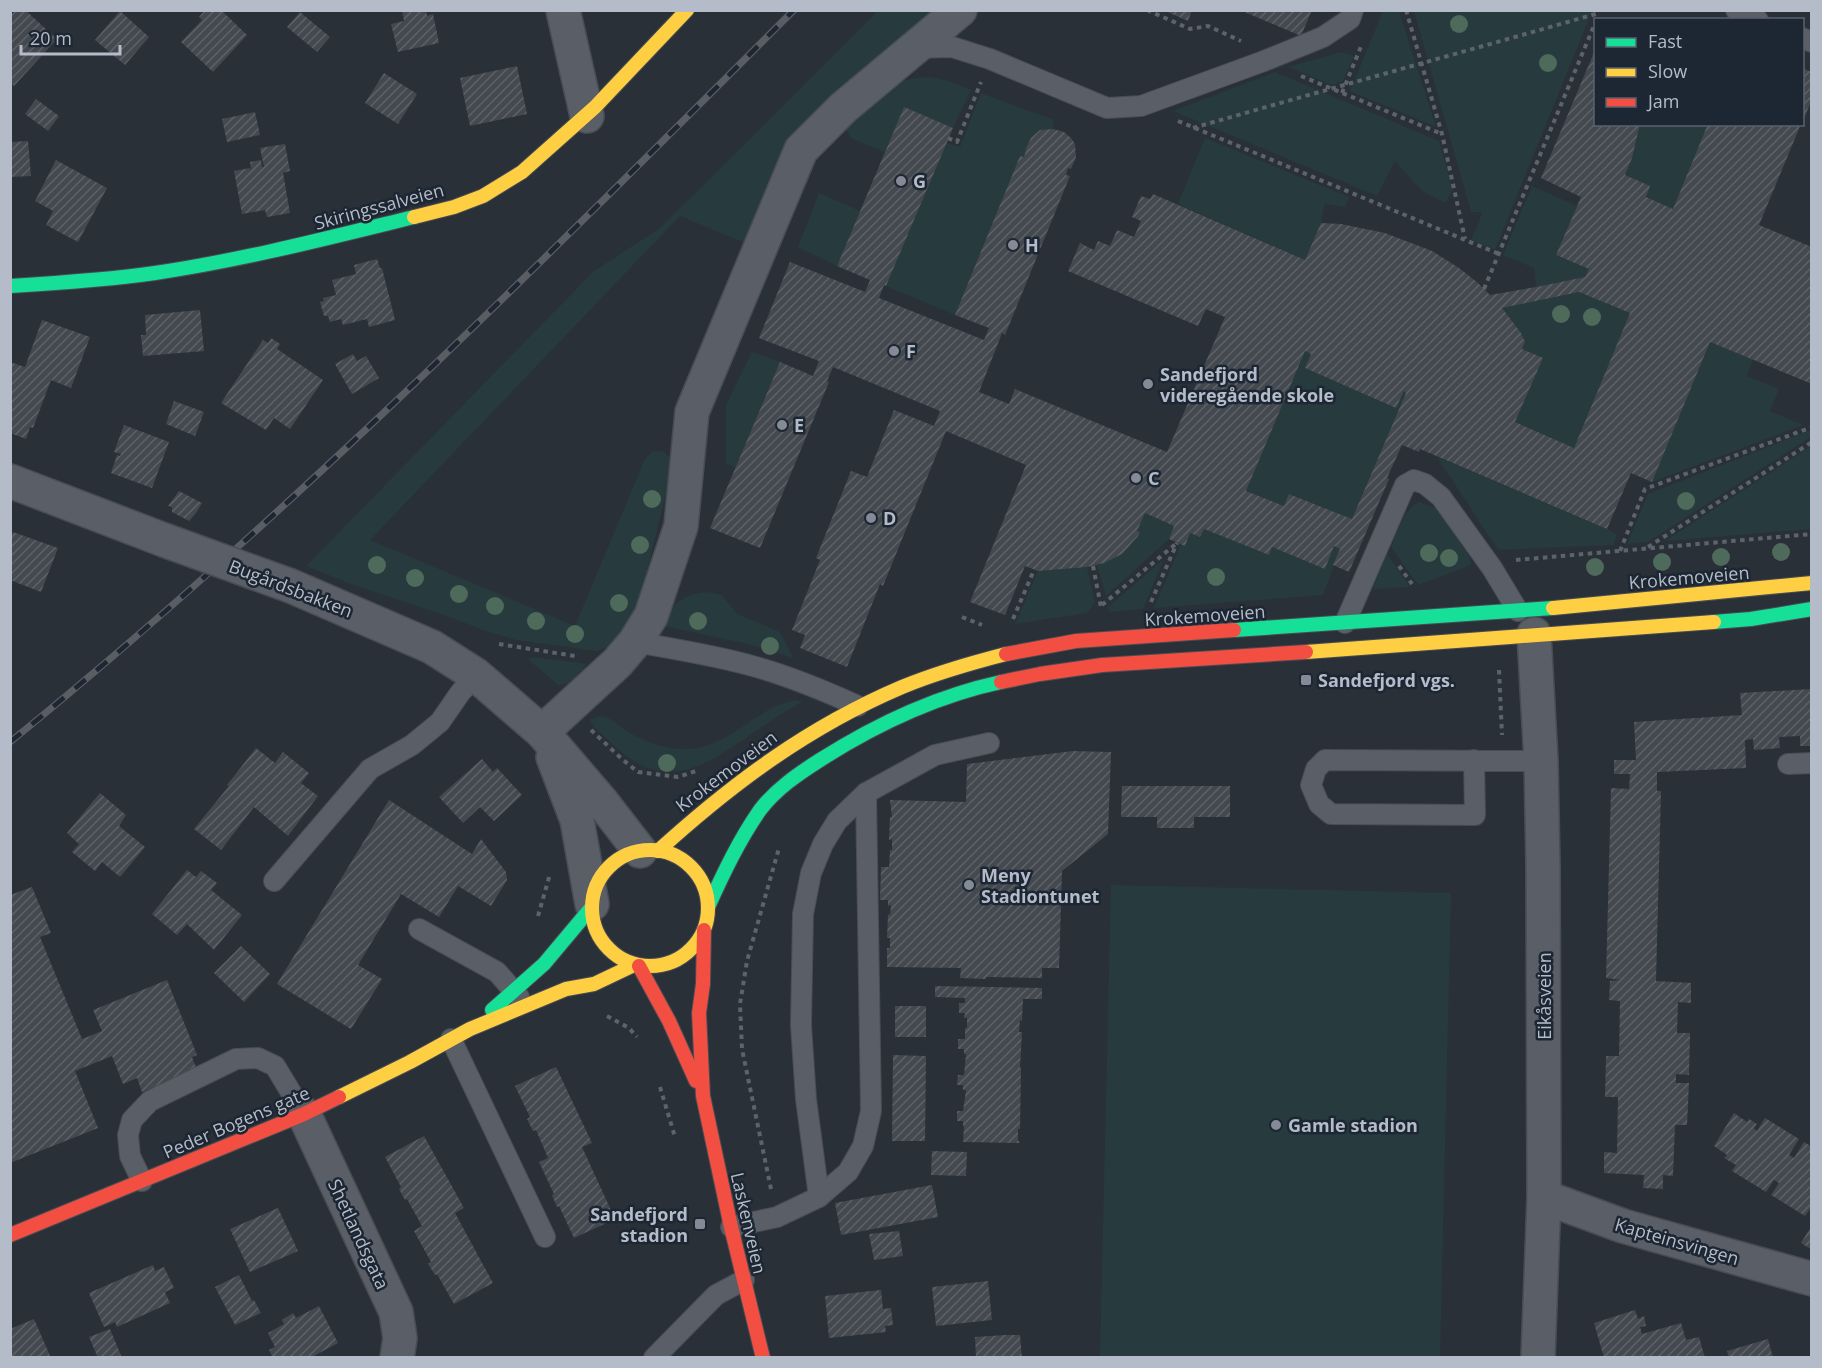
<svg xmlns="http://www.w3.org/2000/svg" width="1822" height="1368" viewBox="0 0 1822 1368" font-family="'Open Sans',sans-serif">
<style>
.green{fill:#273a3e}
.building{fill:url(#building-hatch);fill-rule:evenodd}
.lines{fill:none;stroke-linecap:round;stroke-linejoin:round}
.lane-casing{stroke:#484c53;stroke-width:22}
.street-casing{stroke:#484c53;stroke-width:36}
.fast-casing{stroke:#484c53;stroke-width:16}
.slow-casing{stroke:#484c53;stroke-width:16}
.jam-casing{stroke:#484c53;stroke-width:16}
.path{stroke:#5d636a;stroke-width:4;stroke-dasharray:4.5 4.5;stroke-linecap:butt}
.lane{stroke:#5a5e66;stroke-width:20}
.street{stroke:#5a5e66;stroke-width:33}
.fast{stroke:#16e098;stroke-width:14}
.slow{stroke:#ffcf43;stroke-width:14}
.jam{stroke:#f24e42;stroke-width:14}
.rail-casing{stroke:#595d64;stroke-width:7}
.rail{stroke:#1d2633;stroke-width:4.5;stroke-dasharray:14;stroke-linecap:butt}
.street-bridge-casing{stroke:#484c53;stroke-width:36;stroke-linecap:butt}
.street-bridge{stroke:#5a5e66;stroke-width:33}
.tree{fill:#4e6a5a}
.poi-dot{fill:#848b96;stroke:#1d2633;stroke-width:2}
.labels{text-anchor:middle;dominant-baseline:central;stroke-width:5;stroke-linejoin:round;paint-order:stroke}
.poi-label{font-size:18px;font-weight:bold;fill:#b4bcc9;stroke:#1d2633;text-anchor:start}
.street-label{font-size:18px;fill:#b4bcc9;stroke:#1d2633}
</style>
<defs>
<pattern id="building-hatch" width="6" height="6" patternUnits="userSpaceOnUse" patternTransform="scale(1.5)"><rect width="6" height="6" fill="#444950"/><path d="M-1 1l2-2M0 6l6-6M5 7l2-2" fill="none" stroke="#5d6168"/></pattern>
</defs>
<rect width="100%" height="100%" fill="#2a3038"/>
<g class="green">
<path d="M878 11H939L845 91 750 245 680 216 370 540 575 626 645 459 652 452 663 451C671 458 672 462 671 472L642 592 636 610 626 631 612 645 597 651 516 640 483 630 450 617 351 584 306 566 594 271 660 228Z"/>
<polygon points="1383,11 1399,11 1436,127 1350,91"/>
<polygon points="1414,11 1592,11 1495,250 1471,240 1479,222 1482,212 1471,212"/>
<polygon points="1341,52 1354,56 1343,81 1332,85 1288,67"/>
<polygon points="1275,72 1439,141 1453,190 1445,203 1422,191 1395,161 1377,196 1173,111"/>
<polygon points="930,77 949,81 971,90 953,128 904,108 885,152 852,139 842,124 899,82 915,78"/>
<path d="M981 93 1054 120 1053 129C1037 129 1032 137 1025 149L1026 150 1024 157 1020 156 955 315 886 286 946 143 960 147Z"/>
<polygon points="1705,124 1708,126 1673,209 1646,197 1650,186 1625,175 1632,158 1640,125"/>
<polygon points="1205,138 1349,197 1345,207 1325,204 1321,223 1305,260 1178,204"/>
<polygon points="1532,186 1577,206 1556,255 1589,269 1585,277 1536,287 1534,268 1503,255"/>
<polygon points="819,193 860,211 837,266 798,247"/>
<polygon points="1579,292 1630,313 1574,448 1515,422 1543,358 1522,349 1525,342 1521,333 1502,308"/>
<polygon points="1710,342 1753,359 1747,376 1779,389 1770,411 1803,425 1652,482"/>
<polygon points="1305,351 1311,354 1305,368 1396,408 1404,391 1406,393 1352,519 1290,494 1284,506 1246,491"/>
<polygon points="752,352 780,362 735,468 726,463 726,405"/>
<polygon points="1811,430 1811,437 1648,542 1627,544 1648,494"/>
<polygon points="1811,446 1811,529 1665,541"/>
<polygon points="1437,457 1607,529 1617,535 1613,545 1498,550"/>
<path d="M1419 502 1435 508 1441 513 1470 558 1471 564 1466 567 1418 585 1391 547C1398 531 1403 511 1419 502Z"/>
<path d="M1145 513 1174 526 1169 539 1106 596 1097 565C1115 560 1130 548 1140 532L1137 531Z"/>
<polygon points="1204,529 1268,555 1272,547 1324,568 1334,546 1340,549 1323,595 1154,608 1181,544 1190,533 1200,537"/>
<polygon points="1387,554 1410,587 1373,589"/>
<polygon points="1164,559 1143,609 1109,612 1108,607"/>
<polygon points="1087,567 1095,603 1087,613 1015,624 1038,571"/>
<path d="M708 592 722 595 737 614 780 632 793 658 748 644 664 626C671 602 685 594 708 592Z"/>
<path d="M533 657 587 664C578 674 571 685 558 685L528 659Z"/>
<path d="M795 700 802 702C787 710 773 719 759 729 726 751 688 784 645 767 626 759 610 741 594 727L590 720C594 718 598 716 603 717 613 718 621 728 630 733 645 742 665 749 683 749 729 750 752 709 795 700Z"/>
<polygon points="1111,885 1451,893 1440,1357 1100,1357"/>
</g>
<g class="building">
<polygon points="16,10 25,10 57,39 14,86 10,83 10,16"/>
<polygon points="205,10 209,12 221,10 247,35 213,72 181,42 202,20 199,17"/>
<polygon points="402,10 426,10 427,16 433,14 439,43 398,52 391,24 404,21"/>
<polygon points="1163,10 1192,10 1188,21"/>
<polygon points="1240,10 1312,10 1301,36"/>
<polygon points="120,11 149,37 125,65 95,40"/>
<polygon points="300,12 330,37 317,52 287,27"/>
<path d="M1595 50 1596 124H1640L1632 158 1625 175 1650 186 1646 197 1673 209 1708 124H1801L1759 225 1812 247V384L1710 342 1652 482 1631 473 1607 529 1420 449 1419 452 1402 445 1387 478 1389 479 1349 572 1333 565 1340 549 1334 546 1325 569 1272 547 1269 555 1204 529 1200 537 1190 533 1185 546 1169 539 1174 526 1145 513 1137 531 1140 532 1138 536 1122 554 1104 563 1087 567 1038 571 1025 566 1005 615 970 602 1026 465 946 431 883 586 880 584 847 667 800 648 805 635 792 630 820 560 816 558 851 471 867 477 894 410 934 426 940 411 833 367 827 381 829 382 760 548 710 528 780 362 813 376 819 361 759 338 790 262 865 292 870 280 837 266 904 107 953 128 886 286 884 285 879 298 984 340 989 328 955 315 1020 156 1024 157 1026 150H1025L1031 138 1040 130 1053 129 1064 132 1071 138 1075 144 1076 157 1071 169 1068 168 1066 175 1070 176 1005 335 1002 333 979 392 1009 404 1015 389 1167 452 1225 317 1206 309 1198 326 1068 271 1080 243 1094 250 1098 241 1110 246 1117 230 1134 237 1141 221 1132 217 1141 196 1150 199 1153 194 1305 260 1321 223 1341 224 1385 233 1432 251 1459 268 1478 283 1490 295 1536 287 1585 277 1589 269 1556 255 1581 197 1541 178ZM1579 292 1630 313 1574 448 1515 422 1543 358 1522 349 1525 342 1521 333 1502 308ZM1305 351 1311 354 1305 368 1396 408 1404 391 1406 393 1352 519 1289 494 1284 506 1246 491Z"/>
<polygon points="517,66 527,114 470,126 460,78"/>
<polygon points="1802,68 1812,72 1812,99 1803,121"/>
<polygon points="384,73 417,94 398,124 365,103"/>
<polygon points="36,99 59,116 48,131 25,114"/>
<polygon points="255,112 260,135 227,142 222,119"/>
<polygon points="28,141 31,176 11,177 10,142"/>
<polygon points="285,144 290,171 283,173 290,213 267,217 265,210 242,214 234,171 250,168 250,170 251,169 250,162 261,160 262,167 264,167 260,148"/>
<polygon points="56,160 107,188 78,242 46,225 53,211 35,201"/>
<polygon points="377,259 380,268 382,268 395,320 369,327 367,319 343,325 341,319 330,322 328,316 324,316 320,302 324,301 323,298 336,295 332,280 356,274 354,265"/>
<polygon points="200,310 204,351 143,356 141,335 146,335 145,315"/>
<polygon points="42,320 90,337 71,388 51,380 33,428 30,427 26,439 10,433 10,362 25,367"/>
<polygon points="271,338 280,344 277,349 323,380 290,429 274,418 266,430 221,403 263,340 268,343"/>
<polygon points="353,354 357,361 366,356 379,378 352,394 335,364"/>
<polygon points="174,401 204,412 195,436 166,424"/>
<polygon points="124,425 169,442 152,488 111,473 117,455 120,456 121,454 114,452"/>
<polygon points="179,491 202,503 196,513 189,521 172,512 172,507 168,506"/>
<polygon points="13,532 58,548 41,592 10,580 10,539"/>
<polygon points="1812,689 1812,746 1800,746 1800,736 1779,737 1780,748 1754,750 1753,739 1745,740 1746,768 1657,772 1657,791 1661,791 1656,981 1691,983 1691,1003 1678,1002 1677,1033 1690,1033 1689,1075 1676,1074 1676,1083 1689,1083 1687,1125 1675,1125 1673,1176 1663,1175 1663,1189 1643,1188 1644,1175 1604,1173 1604,1152 1617,1153 1618,1097 1605,1097 1606,1056 1619,1056 1620,1001 1609,1000 1610,981 1621,980 1606,978 1611,788 1629,789 1630,774 1614,774 1614,760 1636,760 1634,722 1742,715 1740,693"/>
<polygon points="256,748 275,763 283,752 309,773 301,783 318,796 288,836 254,807 221,850 194,829 229,786 227,785"/>
<polygon points="1073,751 1111,752 1108,834 1062,871 1059,968 1042,968 1042,978 986,977 986,979 960,978 961,968 887,967 887,948 890,948 890,938 887,938 888,914 890,915 891,905 888,906 888,900 880,900 881,867 889,867 890,850 892,850 892,839 889,840 890,817 892,817 890,800 966,802 967,764"/>
<polygon points="482,759 493,772 497,768 522,795 494,821 480,807 463,823 439,797"/>
<polygon points="1122,786 1230,786 1230,817 1194,817 1194,828 1157,828 1157,817 1121,817"/>
<polygon points="100,793 126,815 119,826 145,847 120,877 102,862 95,871 72,852 79,844 67,833"/>
<polygon points="389,800 472,854 481,839 506,872 507,880 491,906 458,886 439,917 401,894 358,965 382,979 351,1029 277,984"/>
<polygon points="187,870 196,877 201,871 217,883 211,890 242,915 214,950 187,924 177,935 152,914"/>
<polygon points="32,887 51,933 40,937 82,1039 102,1031 93,1010 167,980 197,1055 192,1057 197,1070 142,1092 137,1078 123,1084 112,1056 75,1071 98,1128 10,1163 10,895"/>
<polygon points="241,946 270,974 244,1002 214,973"/>
<polygon points="935,986 1042,988 1042,999 1023,999 1022,1021 1020,1020 1019,1032 1022,1032 1020,1068 1021,1068 1020,1129 1018,1129 1018,1140 1020,1143 963,1142 964,1126 963,1126 963,1121 957,1121 957,1111 963,1111 966,1090 963,1090 963,1085 957,1085 958,1075 964,1075 966,1054 964,1054 964,1049 958,1049 958,1039 965,1039 965,1028 967,1028 967,1018 964,1018 965,1013 959,1013 959,1003 965,1003 965,998 935,997"/>
<rect x="895" y="1006" width="31" height="31"/>
<polygon points="893,1055 926,1056 925,1141 892,1141"/>
<polygon points="556,1067 592,1143 582,1147 615,1219 574,1238 559,1206 557,1207 552,1195 554,1194 539,1162 548,1158 536,1130 533,1131 527,1119 530,1117 515,1086"/>
<polygon points="1734,1113 1747,1122 1749,1119 1757,1124 1754,1128 1757,1131 1765,1118 1799,1139 1789,1155 1794,1158 1804,1142 1812,1147 1812,1206 1805,1216 1771,1195 1779,1183 1774,1180 1766,1192 1732,1171 1736,1165 1724,1158 1727,1155 1714,1146"/>
<polygon points="424,1136 464,1208 455,1213 493,1283 454,1304 437,1274 435,1275 428,1264 431,1262 414,1231 422,1226 407,1199 405,1200 399,1189 401,1187 385,1157"/>
<polygon points="932,1151 967,1152 966,1176 931,1175"/>
<polygon points="932,1185 938,1217 841,1235 835,1203"/>
<polygon points="278,1208 298,1251 250,1272 230,1229"/>
<polygon points="1812,1225 1812,1250 1801,1243"/>
<polygon points="899,1231 903,1256 874,1260 869,1234"/>
<polygon points="153,1265 155,1271 164,1267 174,1288 165,1292 170,1303 117,1327 115,1322 104,1327 89,1293"/>
<polygon points="239,1275 252,1301 254,1300 261,1313 235,1325 215,1287"/>
<polygon points="988,1281 992,1320 936,1326 932,1287"/>
<polygon points="881,1290 883,1309 891,1308 893,1325 885,1326 886,1332 829,1338 825,1296"/>
<polygon points="319,1306 338,1343 310,1358 273,1358 269,1350 275,1347 268,1333 284,1324 282,1320 293,1313 296,1318"/>
<polygon points="1635,1310 1638,1319 1644,1316 1646,1326 1640,1327 1642,1334 1681,1323 1686,1340 1699,1337 1705,1358 1604,1358 1594,1323"/>
<polygon points="34,1319 51,1358 10,1358 10,1329"/>
<polygon points="110,1329 122,1358 98,1358 89,1337"/>
<polygon points="1005,1335 1020,1335 1022,1358 976,1358 975,1337"/>
<polygon points="1768,1339 1773,1358 1729,1358 1727,1351"/>
</g>
<g class="lines">
<defs>
<g id="lane">
<polyline points="1736,10 1758,20"/>
<polyline points="1802,38 1812,42"/>
<polyline points="915,48 952,47 990,59 1107,108 1141,106 1264,61 1323,37 1350,19 1353,10"/>
<polyline points="1345,623 1405,485 1414,480 1425,484 1441,497 1492,568 1518,611"/>
<path d="M635 642C674 649 712 655 749 665 787 675 823 690 858 706"/>
<polyline points="1474,760 1475,815 1331,814 1319,804 1311,785 1316,769 1325,760 1541,761"/>
<polyline points="1788,764 1812,763"/>
<polyline points="274,881 370,769 412,745 440,722 460,693 476,675"/>
<polyline points="419,929 497,972 519,997"/>
<polyline points="451,1039 545,1237"/>
<polyline points="142,1181 130,1156 128,1135 132,1120 150,1101 236,1059 258,1058 275,1066 304,1114"/>
<polyline points="819,1197 806,1099 801,1025 803,914 811,873 823,844 837,821 866,793 935,755 989,743"/>
<polyline points="731,1227 777,1217 819,1197 848,1172 863,1146 871,1111 866,793"/>
<polyline points="654,1358 716,1295 744,1280"/>
</g>
<g id="street">
<polyline points="563,10 587,116"/>
<polyline points="10,481 164,540"/>
<polyline points="291,586 432,647 476,675 542,732 602,802 640,851"/>
<polyline points="1534,634 1541,761 1543,865 1544,1197 1538,1358"/>
<polyline points="542,732 617,663 635,642 651,616 681,526 692,412 801,150 843,108 960,10"/>
<polyline points="553,757 577,820 592,904"/>
<polyline points="304,1114 396,1312 400,1338 397,1358"/>
<polyline points="1544,1197 1623,1226 1812,1279"/>
</g>
<g id="fast">
<path d="M10 286C59 283 107 280 155 273 243 260 328 238 414 217"/>
<polyline points="1714,622 1751,619 1812,609"/>
<polyline points="1234,630 1553,608"/>
<path d="M708 907C723 874 739 840 760 810 776 789 798 774 820 760 875 725 936 696 1001 682"/>
<polyline points="492,1010 544,964 591,908"/>
</g>
<g id="slow">
<polyline points="414,217 454,207 483,196 522,172 595,107 687,10"/>
<polyline points="1553,608 1812,583"/>
<path d="M1306 652C1442 643 1578 631 1714 622"/>
<circle cx="650" cy="908" r="58"/>
<path d="M658 851C733 783 808 727 902 687 936 673 971 663 1006 654"/>
<polyline points="339,1097 410,1062 470,1029 566,989 594,984 634,965"/>
</g>
<g id="jam">
<polyline points="1006,654 1076,641 1234,630"/>
<polyline points="1001,682 1040,674 1102,665 1306,652"/>
<polyline points="704,930 703,984 699,1013 703,1096 731,1227 763,1358"/>
<polyline points="639,966 669,1021 696,1081"/>
<polyline points="10,1235 304,1114 339,1097"/>
</g>
</defs>
<use href="#lane" class="lane-casing"/>
<use href="#street" class="street-casing"/>
<use href="#fast" class="fast-casing"/>
<use href="#slow" class="slow-casing"/>
<use href="#jam" class="jam-casing"/>
<g class="path">
<polyline points="1147,10 1190,29 1208,26 1241,41"/>
<polyline points="1406,10 1442,134 1465,239"/>
<polyline points="1301,76 1442,134"/>
<polyline points="1342,93 1362,44"/>
<polyline points="1178,121 1499,254"/>
<path d="M1193 128C1328 89 1464 52 1599 13"/>
<polyline points="948,138 957,142 981,82"/>
<polyline points="1484,289 1596,21"/>
<polyline points="1648,547 1812,442"/>
<polyline points="1620,551 1645,489 1812,427"/>
<polyline points="1516,560 1812,534"/>
<polyline points="1093,566 1101,607"/>
<polyline points="1399,566 1412,584"/>
<polyline points="1151,602 1177,543"/>
<polyline points="1102,605 1177,543"/>
<polyline points="962,617 982,625"/>
<polyline points="1013,619 1034,570"/>
<polyline points="499,644 575,656"/>
<polyline points="1499,670 1502,735"/>
<polyline points="591,730 622,759 638,772 678,777 696,771"/>
<polyline points="538,916 550,874"/>
<polyline points="607,1016 629,1028 637,1037"/>
<polyline points="660,1087 675,1137"/>
<polyline points="771,1189 742,1049 740,1004 747,961 779,848"/>
</g>
<use href="#lane" class="lane"/>
<use href="#street" class="street"/>
<use href="#fast" class="fast"/>
<use href="#slow" class="slow"/>
<use href="#jam" class="jam"/>
<defs>
<path id="rail" d="M10 742C289 516 541 263 794 10"/>
</defs>
<use href="#rail" class="rail-casing"/>
<use href="#rail" class="rail"/>
<defs>
<polyline id="street-bridge" points="164,540 291,586"/>
</defs>
<use href="#street-bridge" class="street-bridge-casing"/>
<use href="#street-bridge" class="street-bridge"/>
</g>
<g class="tree">
<circle cx="1459" cy="24" r="9"/>
<circle cx="1548" cy="63" r="9"/>
<circle cx="1561" cy="314" r="9"/>
<circle cx="1592" cy="317" r="9"/>
<circle cx="652" cy="499" r="9"/>
<circle cx="1686" cy="501" r="9"/>
<circle cx="640" cy="545" r="9"/>
<circle cx="1781" cy="552" r="9"/>
<circle cx="1429" cy="553" r="9"/>
<circle cx="1721" cy="557" r="9"/>
<circle cx="1449" cy="558" r="9"/>
<circle cx="1662" cy="562" r="9"/>
<circle cx="377" cy="565" r="9"/>
<circle cx="1595" cy="567" r="9"/>
<circle cx="1216" cy="577" r="9"/>
<circle cx="415" cy="578" r="9"/>
<circle cx="459" cy="594" r="9"/>
<circle cx="619" cy="603" r="9"/>
<circle cx="495" cy="606" r="9"/>
<circle cx="536" cy="621" r="9"/>
<circle cx="698" cy="621" r="9"/>
<circle cx="575" cy="634" r="9"/>
<circle cx="770" cy="646" r="9"/>
<circle cx="667" cy="763" r="9"/>
</g>
<g class="poi-dot">
<circle cx="901" cy="181" r="6"/>
<circle cx="1013" cy="245" r="6"/>
<circle cx="894" cy="351" r="6"/>
<circle cx="1148" cy="384" r="6"/>
<circle cx="782" cy="425" r="6"/>
<circle cx="1136" cy="478" r="6"/>
<circle cx="871" cy="518" r="6"/>
<rect x="1300" y="674" width="12" height="12" rx="3"/>
<circle cx="969" cy="885" r="6"/>
<circle cx="1276" cy="1125" r="6"/>
<rect x="694" y="1218" width="12" height="12" rx="3"/>
</g>
<g class="labels">
<g class="poi-label">
<text x="913" y="181">G</text>
<text x="1025" y="245">H</text>
<text x="906" y="351">F</text>
<text x="1160" y="374">Sandefjord<tspan x="1160" dy="21">videregående skole</tspan></text>
<text x="794" y="425">E</text>
<text x="1148" y="478">C</text>
<text x="883" y="518">D</text>
<text x="1318" y="680">Sandefjord vgs.</text>
<text x="981" y="875">Meny<tspan x="981" dy="21">Stadiontunet</tspan></text>
<text x="1288" y="1125">Gamle stadion</text>
<text x="688" y="1214" text-anchor="end">Sandefjord<tspan x="688" dy="21">stadion</tspan></text>
</g>
<g class="street-label">
<text transform="translate(379 206) rotate(-15)">Skiringssalveien</text>
<text transform="translate(1689 577) rotate(-5)">Krokemoveien</text>
<text transform="translate(291 588) rotate(21)">Bugårdsbakken</text>
<text transform="translate(1205 615) rotate(-4)">Krokemoveien</text>
<text transform="translate(726 771) rotate(-37)">Krokemoveien</text>
<text transform="translate(1544 996) rotate(-90)">Eikåsveien</text>
<text transform="translate(236 1122) rotate(-23)">Peder Bogens gate</text>
<text transform="translate(749 1223) rotate(77)">Laskenveien</text>
<text transform="translate(359 1234) rotate(65)">Shetlandsgata</text>
<text transform="translate(1677 1241) rotate(16)">Kapteinsvingen</text>
</g>
</g>
<rect width="1822" height="1368" fill="none" stroke="#b4bcc9" stroke-width="24"/>
<rect x="1594" y="18" width="210" height="108" fill="#1d2633" stroke="#59626f" stroke-width="1.5"/>
<rect x="1606" y="38" width="30" height="9" fill="#16e098" stroke="#59626f" stroke-width="1.5"/>
<text x="1648" y="48" font-size="18" fill="#b4bcc9">Fast</text>
<rect x="1606" y="68" width="30" height="9" fill="#ffcf43" stroke="#59626f" stroke-width="1.5"/>
<text x="1648" y="78" font-size="18" fill="#b4bcc9">Slow</text>
<rect x="1606" y="98" width="30" height="9" fill="#f24e42" stroke="#59626f" stroke-width="1.5"/>
<text x="1648" y="108" font-size="18" fill="#b4bcc9">Jam</text>
<path d="M21 45v9h99v-9" fill="none" stroke="#b4bcc9" stroke-width="3"/>
<text x="30" y="45" font-size="18" fill="#b4bcc9" stroke="#1d2633" stroke-width="4.5" paint-order="stroke">20 m</text>
</svg>
